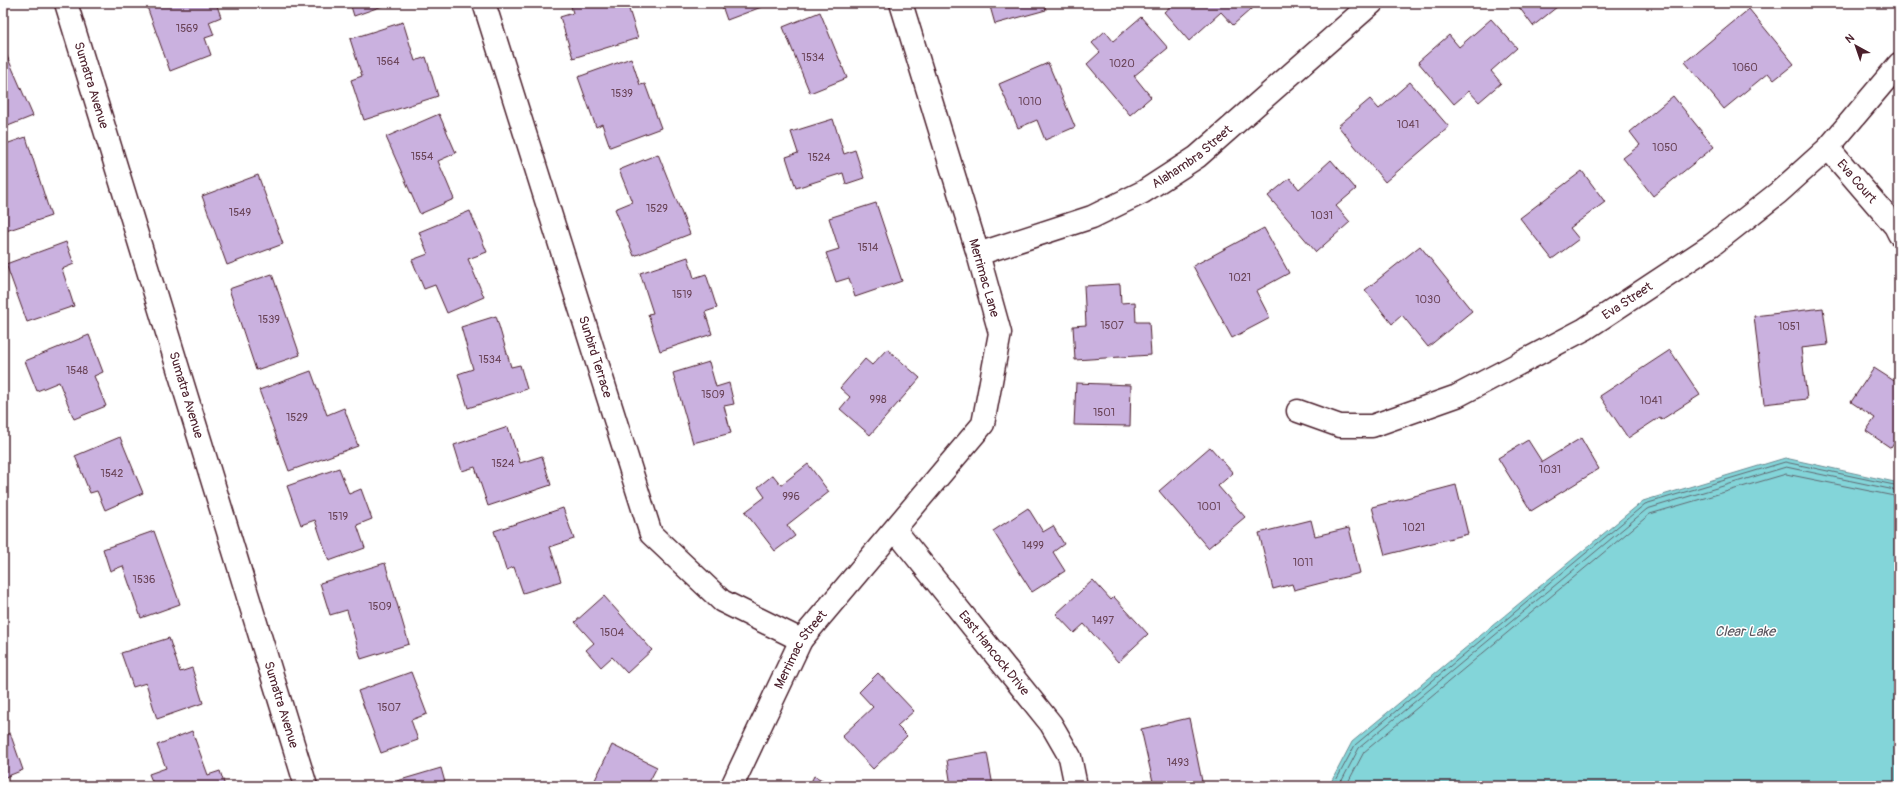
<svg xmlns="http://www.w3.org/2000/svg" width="1902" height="789" viewBox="0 0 1902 789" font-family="Pangolin,sans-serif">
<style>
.water{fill:#83d5d9;stroke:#6c8c93}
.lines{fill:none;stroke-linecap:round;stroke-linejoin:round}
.shore{stroke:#616871;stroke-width:1}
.building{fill:#cab1df;stroke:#4a1f2b}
.minor-casing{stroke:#4a1f2b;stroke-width:25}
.minor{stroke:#fff;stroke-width:22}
.labels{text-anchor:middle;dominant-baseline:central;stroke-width:3;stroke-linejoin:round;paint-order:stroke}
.number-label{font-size:11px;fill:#6a4458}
.street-label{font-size:13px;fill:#4a1f2b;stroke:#fff}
.water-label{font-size:14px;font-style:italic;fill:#5b565f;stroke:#fff}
</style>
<rect width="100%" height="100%" fill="#fff"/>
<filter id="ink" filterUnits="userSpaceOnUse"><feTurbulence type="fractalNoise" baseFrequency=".025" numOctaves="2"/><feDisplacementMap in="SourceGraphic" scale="8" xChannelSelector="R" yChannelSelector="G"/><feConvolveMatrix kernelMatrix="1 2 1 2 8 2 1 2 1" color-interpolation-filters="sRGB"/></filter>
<g filter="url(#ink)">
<polygon class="water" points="1785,458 1899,483 1899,786 1329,786 1352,742 1643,501"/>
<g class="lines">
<g class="shore">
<polyline points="1333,786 1355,745 1645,504 1785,462 1899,486"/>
<polyline points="1339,786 1359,748 1647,509 1786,467 1899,491"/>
<polyline points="1346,786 1364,752 1650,514 1786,474 1899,497"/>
</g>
</g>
<g class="building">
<polygon points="149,3 216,3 221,17 209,22 214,35 205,38 211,55 170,71 146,4"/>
<polygon points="350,3 391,3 354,16"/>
<polygon points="570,3 627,3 638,38 573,58 560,17 573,13"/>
<polygon points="721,3 772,3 727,20"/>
<polygon points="989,3 1044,3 1046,10 995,24"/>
<polygon points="1174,3 1258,3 1233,25 1221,12 1189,41 1164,12"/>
<polygon points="1516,3 1562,3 1533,26"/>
<polygon points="1749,9 1794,64 1774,80 1768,73 1724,109 1685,62"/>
<polygon points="820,12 847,78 810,93 783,27"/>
<polygon points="1141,17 1168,48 1134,76 1151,97 1130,115 1087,64 1100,52 1092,43 1105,31 1113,41"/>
<polygon points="1491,19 1517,48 1491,71 1501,83 1479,102 1469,91 1454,104 1418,62 1449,35 1459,47"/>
<polygon points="403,22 415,61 426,57 438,96 364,120 351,80 362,76 350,39"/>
<polygon points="3,47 33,116 3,128"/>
<polygon points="631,58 640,85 645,84 661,128 610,147 602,124 596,127 578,77"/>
<polygon points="1048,63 1075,127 1045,140 1037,120 1018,128 999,84"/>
<polygon points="1410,82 1449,127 1385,182 1338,126 1370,99 1379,109"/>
<polygon points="1673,96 1714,147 1653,196 1623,158 1640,145 1630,132"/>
<polygon points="439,114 456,153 438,161 454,199 420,214 386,137"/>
<polygon points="833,119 844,154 855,150 864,178 846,184 843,173 796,188 786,157 798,153 791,132"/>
<polygon points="26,137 51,216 6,231 3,220 3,145"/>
<polygon points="658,154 690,234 634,256 615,209 632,202 619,170"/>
<polygon points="1331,160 1356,189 1336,206 1350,222 1316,252 1268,196 1290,178 1299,189"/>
<polygon points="1582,171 1605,202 1570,228 1579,239 1552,259 1520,218"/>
<polygon points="258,175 283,244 227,265 202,196"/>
<polygon points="876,203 902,281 855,297 849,278 836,282 826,253 839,249 829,218"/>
<polygon points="470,211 487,252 468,259 484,297 447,313 435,285 424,289 412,260 428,254 419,232"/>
<polygon points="1264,228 1289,273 1256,291 1270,318 1232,338 1193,266"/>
<polygon points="66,242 74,264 62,269 74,306 27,322 6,264"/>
<polygon points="1420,246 1472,311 1428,347 1402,315 1392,324 1365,290"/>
<polygon points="688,257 694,278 706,274 717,308 705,312 712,334 660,351 648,314 653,313 640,273"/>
<polygon points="272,274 300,355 256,370 229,289"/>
<polygon points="1120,284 1121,303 1135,302 1136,322 1149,322 1151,355 1075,360 1073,326 1086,325 1084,286"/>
<polygon points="1823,308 1828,345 1801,348 1807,399 1764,404 1754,316"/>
<polygon points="496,316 511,367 520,365 527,389 468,408 458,374 473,369 461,327"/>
<polygon points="89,335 103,372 94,376 106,406 74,419 59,382 37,391 25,361"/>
<polygon points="887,349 920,378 870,435 840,409 850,397 840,388 865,359 872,365"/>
<polygon points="1670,350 1700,395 1661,420 1660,417 1628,438 1600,396"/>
<polygon points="709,362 716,387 729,383 734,404 724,406 731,433 693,443 673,373"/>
<polygon points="1874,368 1899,384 1899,436 1891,448 1866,431 1875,418 1851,402"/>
<polygon points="311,371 327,415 344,408 358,446 289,471 259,390"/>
<polygon points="1076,383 1131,385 1130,426 1074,425"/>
<polygon points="508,427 520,463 542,456 551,485 488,506 475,467 462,471 454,445"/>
<polygon points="120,437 143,493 105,510 97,491 90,493 75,456"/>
<polygon points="1581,438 1599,469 1531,511 1498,458 1528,440 1542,462"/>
<polygon points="1210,447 1233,473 1218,486 1245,517 1208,548 1159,491"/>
<polygon points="808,464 829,492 787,525 795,536 775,551 745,512 765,497 758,487 773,475 781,485"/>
<polygon points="339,468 349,494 361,489 372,519 357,525 365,548 329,561 315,520 301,525 287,486"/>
<polygon points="1456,485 1468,534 1385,555 1372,507"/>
<polygon points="563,508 574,539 550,547 561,581 523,593 514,567 506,570 494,531"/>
<polygon points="1028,508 1043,532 1053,526 1064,544 1053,552 1065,571 1032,592 993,531"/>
<polygon points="1311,520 1315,536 1349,528 1360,573 1294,590 1292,584 1273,589 1259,533"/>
<polygon points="154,531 180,604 141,618 123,566 110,571 103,549"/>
<polygon points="385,563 409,644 361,659 347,610 330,615 320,583"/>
<polygon points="1093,580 1111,600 1114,597 1148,634 1118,662 1084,624 1074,633 1056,614"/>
<polygon points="604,596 652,650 627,673 612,657 601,667 586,650 594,643 575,622"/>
<polygon points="169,638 180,672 192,668 203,703 157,719 146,683 133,687 121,653"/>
<polygon points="411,672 427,714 411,720 418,740 381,753 358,691"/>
<polygon points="878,673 914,711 897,726 907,736 873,769 842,736 873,707 859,692"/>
<polygon points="1189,718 1203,786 1154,786 1141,729"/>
<polygon points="192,731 208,775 220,771 225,786 154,786 149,774 166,768 157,745"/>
<polygon points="10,733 23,770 3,778 3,736"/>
<polygon points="612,745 657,767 647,786 592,786"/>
<polygon points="987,753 993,786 951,786 947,760"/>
<polygon points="441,768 446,786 399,786 397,781"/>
<polygon points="814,776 835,786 809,786"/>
</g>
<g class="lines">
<defs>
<g id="minor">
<path id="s1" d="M66 3 306 786"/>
<path id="s2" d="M484 3 651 534 722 601 801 640"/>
<path id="s3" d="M1828 148 1895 226 1899 234"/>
<path id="s4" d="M978 254 1092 217 1143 192 1197 157 1372 3"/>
<path id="s5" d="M1298 411 1340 426H1372L1457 396 1585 329 1712 245 1778 193 1828 148 1899 64"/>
<path id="s6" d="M895 530 1051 724 1070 757 1076 786"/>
<path id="s7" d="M732 786 801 640 983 424 1000 333 978 254 901 3"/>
</g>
</defs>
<use href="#minor" class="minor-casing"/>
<use href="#minor" class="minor"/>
</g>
</g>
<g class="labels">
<g class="number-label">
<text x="187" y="28">1569</text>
<text x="813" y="57">1534</text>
<text x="388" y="61">1564</text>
<text x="1122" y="63">1020</text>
<text x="1745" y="67">1060</text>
<text x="622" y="93">1539</text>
<text x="1030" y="101">1010</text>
<text x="1408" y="124">1041</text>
<text x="1665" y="147">1050</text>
<text x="422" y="156">1554</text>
<text x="819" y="157">1524</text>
<text x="657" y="208">1529</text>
<text x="240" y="212">1549</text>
<text x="1322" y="215">1031</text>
<text x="868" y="247">1514</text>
<text x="1240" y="277">1021</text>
<text x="682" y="294">1519</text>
<text x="1428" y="299">1030</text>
<text x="269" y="319">1539</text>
<text x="1112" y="325">1507</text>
<text x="1789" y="326">1051</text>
<text x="490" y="359">1534</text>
<text x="77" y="370">1548</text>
<text x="713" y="394">1509</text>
<text x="878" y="399">998</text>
<text x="1651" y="400">1041</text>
<text x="1104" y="412">1501</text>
<text x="297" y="417">1529</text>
<text x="503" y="463">1524</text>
<text x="1550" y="469">1031</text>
<text x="112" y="473">1542</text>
<text x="791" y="496">996</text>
<text x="1209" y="506">1001</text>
<text x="338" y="516">1519</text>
<text x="1414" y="527">1021</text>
<text x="1033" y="545">1499</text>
<text x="1303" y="562">1011</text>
<text x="144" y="579">1536</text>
<text x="380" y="606">1509</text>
<text x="1103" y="620">1497</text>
<text x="612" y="632">1504</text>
<text x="389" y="707">1507</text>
<text x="1178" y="762">1493</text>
</g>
<g class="street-label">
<text stroke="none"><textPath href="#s1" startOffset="86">Sumatra Avenue</textPath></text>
<text stroke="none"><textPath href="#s4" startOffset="237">Alahambra Street</textPath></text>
<text stroke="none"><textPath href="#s3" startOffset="44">Eva Court</textPath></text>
<text transform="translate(984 278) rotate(74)">Merrimac Lane</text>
<text stroke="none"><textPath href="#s5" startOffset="362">Eva Street</textPath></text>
<text stroke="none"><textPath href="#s2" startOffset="371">Sunbird Terrace</textPath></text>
<text stroke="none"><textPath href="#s1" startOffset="410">Sumatra Avenue</textPath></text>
<text stroke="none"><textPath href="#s7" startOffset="153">Merrimac Street</textPath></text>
<text stroke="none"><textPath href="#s6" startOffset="158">East Hancock Drive</textPath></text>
<text stroke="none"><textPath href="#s1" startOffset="734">Sumatra Avenue</textPath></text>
</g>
<g class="water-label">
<text x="1745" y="631">Clear Lake</text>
</g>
</g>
<rect width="1902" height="789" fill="none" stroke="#fff" stroke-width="16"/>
<rect x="8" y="8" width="1886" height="773" fill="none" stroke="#4a1f2b" stroke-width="1.5" filter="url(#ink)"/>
<g transform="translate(1856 46) rotate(320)" stroke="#ffffff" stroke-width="3" paint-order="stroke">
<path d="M0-3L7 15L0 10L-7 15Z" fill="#4a1f2b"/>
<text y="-6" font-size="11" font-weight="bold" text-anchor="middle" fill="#4a1f2b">N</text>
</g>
</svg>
